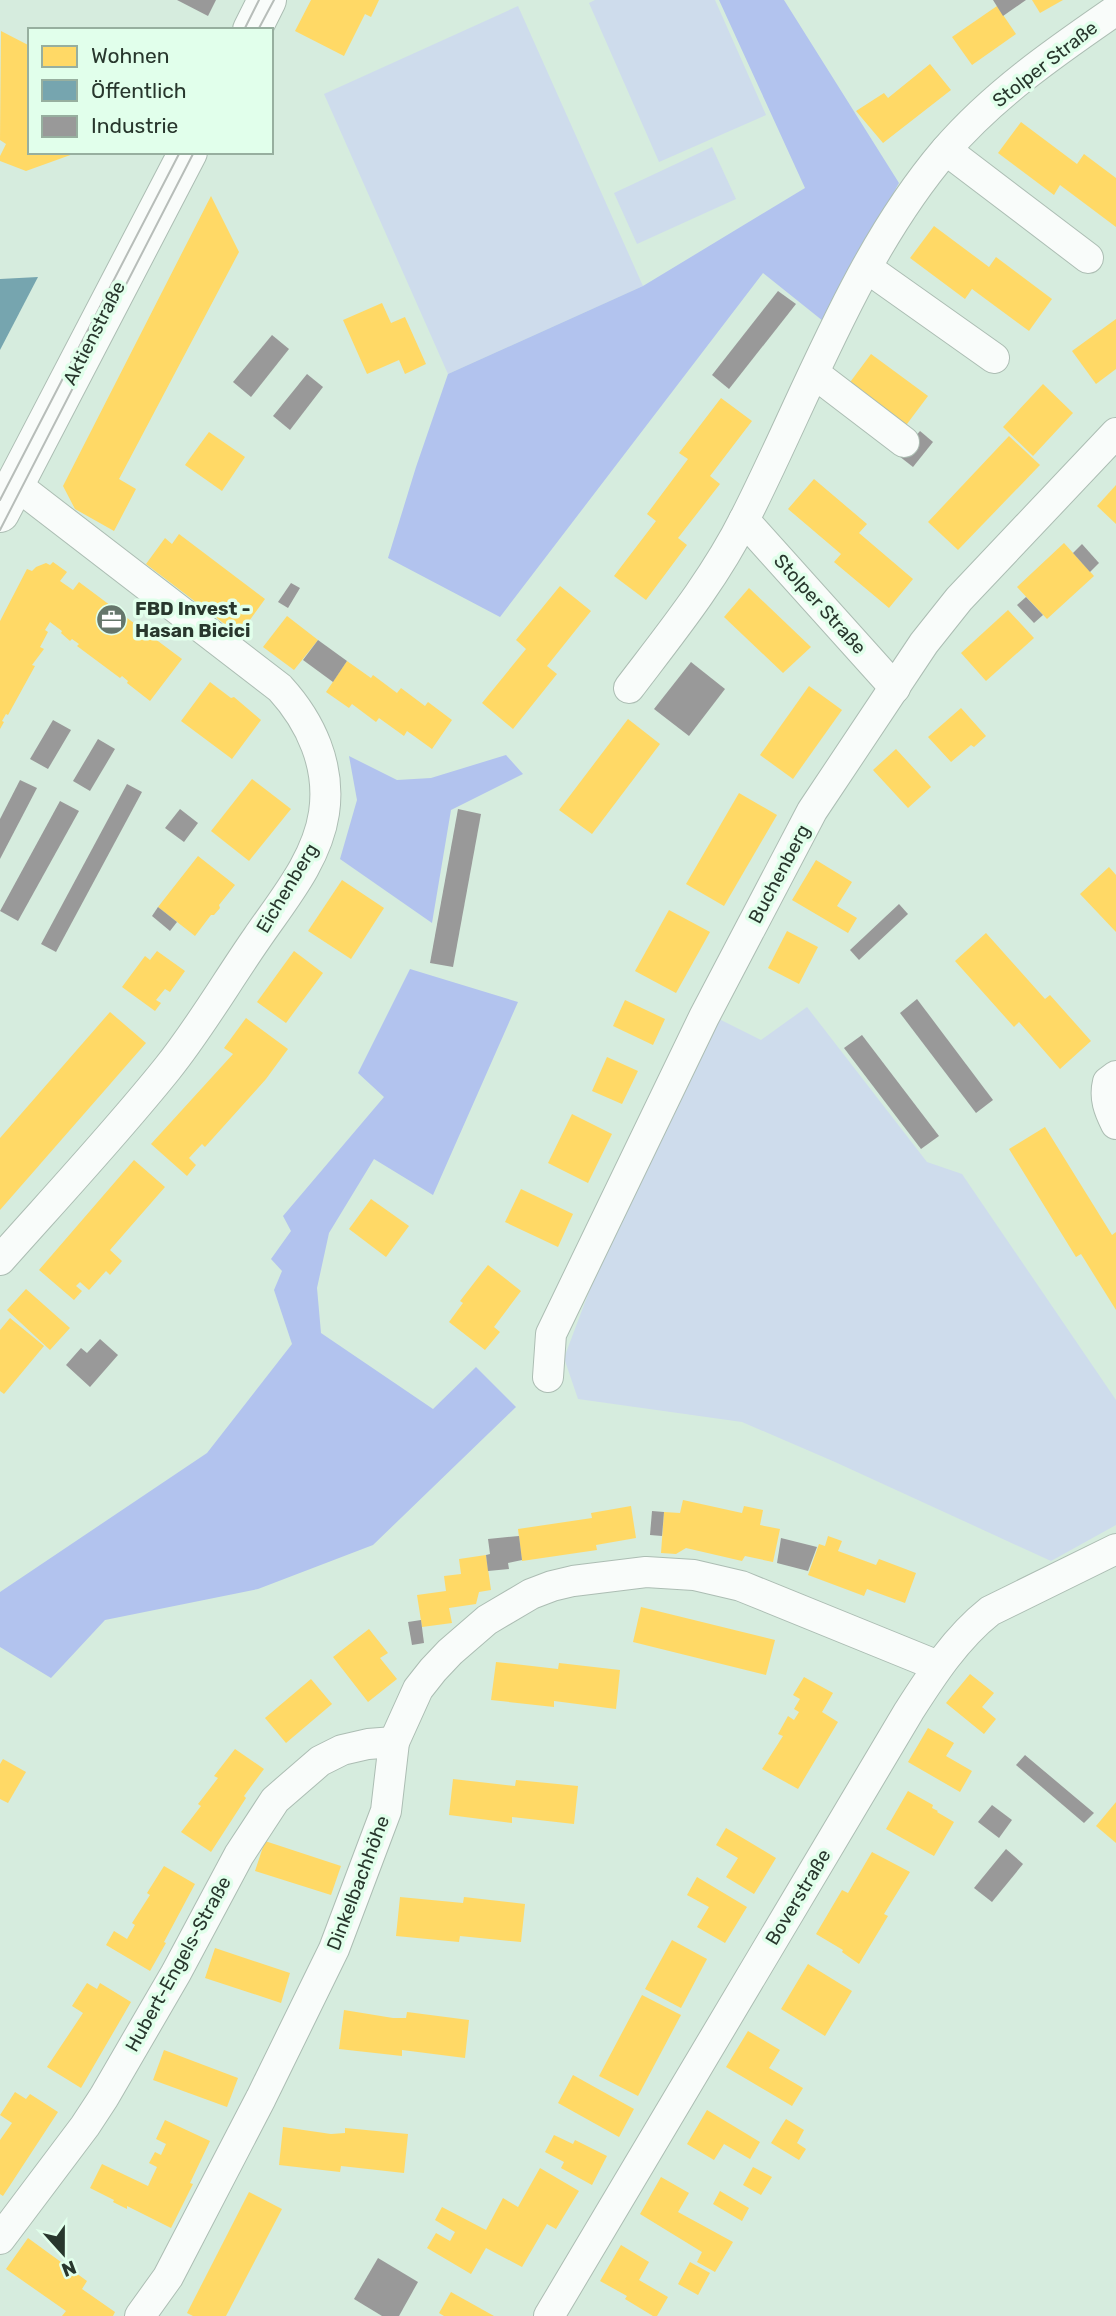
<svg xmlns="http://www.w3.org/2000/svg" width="1116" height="2316" viewBox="0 0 1116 2316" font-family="Rubik,sans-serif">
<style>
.green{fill:#cedcec}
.forest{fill:#b2c3ee}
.homes{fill:#ffd966}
.public{fill:#76a5af}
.industry{fill:#999}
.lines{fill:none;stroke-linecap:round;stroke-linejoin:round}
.minor-casing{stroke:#acbdb3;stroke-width:32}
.primary-casing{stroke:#acbdb3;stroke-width:40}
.minor{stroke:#f9fcfa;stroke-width:30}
.primary{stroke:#f9fcfa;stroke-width:38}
.tram{stroke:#b7bdb9;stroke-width:2}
.labels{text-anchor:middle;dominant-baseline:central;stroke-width:7;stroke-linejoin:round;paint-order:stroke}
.street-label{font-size:19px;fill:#28372d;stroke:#e1ffeb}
.poi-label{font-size:19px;font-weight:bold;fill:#28372d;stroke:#e1ffeb;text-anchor:start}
</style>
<rect width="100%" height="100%" fill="#d6ecde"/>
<g class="green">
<polygon points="595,0 715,0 766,115 659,162 589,3"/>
<polygon points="518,6 643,286 448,374 324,94"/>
<polygon points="712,147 736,199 637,244 614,193"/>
<polygon points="807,1007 927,1162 962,1174 1116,1400 1116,1525 1051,1561 835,1462 742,1422 578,1399 564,1358 607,1244 717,1018 761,1040"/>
</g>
<g class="forest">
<polygon points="719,0 784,0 899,183 823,321 763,273 500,617 388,558 416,467 448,374 643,286 805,188"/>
<polygon points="506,755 523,774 451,810 432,923 340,859 357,800 349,756 397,780 431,778"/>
<polygon points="410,969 518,1002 433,1195 374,1159 329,1233 317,1288 321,1333 433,1409 476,1367 516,1407 373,1545 258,1589 105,1620 51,1678 0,1647 0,1592 207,1453 292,1344 274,1290 282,1271 271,1259 291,1231 283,1216 384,1097 358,1073"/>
</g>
<g class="homes">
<polygon points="311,0 379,0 371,17 365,14 344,56 295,31"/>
<polygon points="1032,0 1063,0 1040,13"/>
<polygon points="997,6 1016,34 972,65 952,37"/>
<polygon points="1,31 30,46 30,152 76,153 26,171 0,161 0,156 6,144 0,140"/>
<polygon points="930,64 951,90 883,143 856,111 884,93 888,98"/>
<polygon points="1021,122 1077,164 1084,154 1116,178 1116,227 1060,185 1054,195 998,153"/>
<polygon points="211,196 239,252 119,479 136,489 114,531 75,509 63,486"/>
<polygon points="934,226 989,267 996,257 1052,299 1029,331 972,289 965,299 910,258"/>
<polygon points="382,303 391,323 405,317 426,364 405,374 399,360 367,374 343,320"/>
<polygon points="1116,319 1116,369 1096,384 1072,351"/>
<polygon points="871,354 928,396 904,428 848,385"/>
<polygon points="1043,384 1073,413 1033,456 1003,427"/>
<polygon points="721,398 752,421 710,476 720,484 678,538 687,545 646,600 614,576 656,521 647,514 688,459 679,453"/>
<polygon points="209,432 245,457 222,491 185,465"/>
<polygon points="1009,436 1040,465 958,550 928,522"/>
<polygon points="814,479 867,524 859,533 913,579 889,608 834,562 841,554 788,509"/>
<polygon points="1116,485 1116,524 1097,506"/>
<polygon points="179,534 265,599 239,635 146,564 165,538 172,544"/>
<polygon points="1064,543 1094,576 1047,619 1017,587"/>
<polygon points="53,562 67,572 60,581 73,590 79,582 182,659 150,701 127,683 128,681 122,676 120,678 77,646 79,644 72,639 70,641 61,633 62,631 50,622 45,630 48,632 40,647 44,649 32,665 35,666 8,715 6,714 2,721 4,722 0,729 0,621 27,569 32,571 36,567 46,563 50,565"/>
<polygon points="560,586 591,611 547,666 557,674 513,729 482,703 526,649 516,640"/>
<polygon points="749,588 811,647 783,673 724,617"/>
<polygon points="1008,610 1034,638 986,681 961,653"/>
<polygon points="287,616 318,640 294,670 263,647"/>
<polygon points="347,661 371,678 373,675 397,693 401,688 425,706 428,702 452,720 432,749 407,731 404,736 379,718 376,722 352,704 349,708 326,692"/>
<polygon points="210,682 231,698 234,697 261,720 232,759 181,721"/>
<polygon points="809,686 842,710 793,779 760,755"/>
<polygon points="961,708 986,736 974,747 971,745 951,762 928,737"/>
<polygon points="628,719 660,744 592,834 559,810"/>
<polygon points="896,749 931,787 908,808 873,770"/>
<polygon points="252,779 291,809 249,861 211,831"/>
<polygon points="739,793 777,815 724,906 686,884"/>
<polygon points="198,856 235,885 219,905 220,908 214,915 211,915 195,936 158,907"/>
<polygon points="816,860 852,882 837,906 857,918 848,933 792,900"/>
<polygon points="1109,867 1116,875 1116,932 1080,894"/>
<polygon points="342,880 384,908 351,959 308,931"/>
<polygon points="669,910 710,932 676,993 635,971"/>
<polygon points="787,931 818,947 799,984 768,968"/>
<polygon points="986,933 1045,999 1050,995 1091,1041 1060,1069 1019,1022 1014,1027 955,961"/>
<polygon points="157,951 185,971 170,992 165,989 156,1000 161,1003 155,1011 122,987 145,956 150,960"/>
<polygon points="294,951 323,973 286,1023 257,1002"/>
<polygon points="625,1000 665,1019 653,1045 613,1026"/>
<polygon points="110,1012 146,1043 0,1210 0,1138"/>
<polygon points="246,1018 288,1049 266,1079 205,1147 202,1144 189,1158 196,1165 187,1176 151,1144 233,1054 224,1048"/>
<polygon points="607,1057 638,1071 622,1104 592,1091"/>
<polygon points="572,1114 612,1134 588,1183 548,1163"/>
<polygon points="1045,1127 1112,1235 1116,1232 1116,1310 1081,1254 1076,1257 1009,1149"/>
<polygon points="134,1160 165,1187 110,1250 122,1261 110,1275 106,1271 89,1290 80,1282 76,1286 82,1291 74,1300 39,1270"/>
<polygon points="521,1189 573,1214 558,1247 505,1222"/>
<polygon points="371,1199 409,1226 386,1257 349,1229"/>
<polygon points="488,1265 521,1291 494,1327 500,1332 485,1350 449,1322 463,1303 460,1301"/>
<polygon points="26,1289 70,1328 50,1350 7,1310"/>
<polygon points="10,1318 44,1346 4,1394 0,1391 0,1330"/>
<polygon points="683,1500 742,1513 744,1506 763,1510 760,1525 780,1529 773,1562 745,1556 742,1561 686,1548 676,1554 661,1553 664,1512 680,1513"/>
<polygon points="631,1506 636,1538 596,1545 597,1550 522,1561 518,1529 592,1518 591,1513"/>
<polygon points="828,1536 842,1541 838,1551 876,1565 879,1559 916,1573 905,1603 867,1589 864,1596 808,1575 819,1544 825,1546"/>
<polygon points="486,1555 491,1590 479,1592 476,1604 449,1608 452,1623 422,1627 417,1595 446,1591 444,1576 461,1574 459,1559"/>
<polygon points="641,1607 775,1640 766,1675 633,1642"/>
<polygon points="369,1629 388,1653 380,1658 397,1679 368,1702 333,1657"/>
<polygon points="496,1662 558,1669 559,1663 620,1670 616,1709 554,1701 554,1707 491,1700"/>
<polygon points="970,1674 994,1693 982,1707 996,1719 984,1734 946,1703"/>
<polygon points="804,1677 833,1693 822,1712 838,1722 798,1789 762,1769 783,1736 778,1734 788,1716 794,1720 799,1712 794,1709 800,1699 793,1695"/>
<polygon points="311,1679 332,1704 286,1743 265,1718"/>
<polygon points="928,1728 954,1743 946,1756 972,1771 960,1792 908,1762"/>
<polygon points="235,1749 264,1769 244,1796 246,1798 211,1852 181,1832 201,1806 198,1804 218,1778 214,1776"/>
<polygon points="3,1759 26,1772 8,1803 0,1799 0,1764"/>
<polygon points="453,1779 515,1786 516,1780 578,1786 574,1824 512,1817 512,1823 449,1815"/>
<polygon points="908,1791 933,1805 932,1808 938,1811 937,1812 954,1822 934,1856 886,1829"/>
<polygon points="1116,1802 1116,1843 1096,1826"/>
<polygon points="726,1828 776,1858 754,1894 726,1877 738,1858 716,1845"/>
<polygon points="265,1841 341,1866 331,1895 255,1871"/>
<polygon points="872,1852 910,1872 884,1914 888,1916 859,1964 842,1952 843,1950 816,1934 842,1890 848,1893"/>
<polygon points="164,1866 195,1884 164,1942 166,1943 150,1971 106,1945 114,1931 127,1939 135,1925 132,1923 150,1895 147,1893"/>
<polygon points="697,1877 747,1907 725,1943 697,1927 709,1907 687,1895"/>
<polygon points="400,1897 463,1903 464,1897 525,1904 521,1942 460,1936 459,1942 396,1936"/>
<polygon points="672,1940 707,1959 681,2008 645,1989"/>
<polygon points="215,1948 290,1973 281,2003 205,1978"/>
<polygon points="808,1964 852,1991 825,2036 781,2009"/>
<polygon points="87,1983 97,1989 100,1983 131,2002 81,2088 47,2067 83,2013 72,2006"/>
<polygon points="642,1995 681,2015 638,2096 599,2076"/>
<polygon points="344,2010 393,2018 406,2018 407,2012 469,2020 465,2058 402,2050 402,2056 339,2049"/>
<polygon points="748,2031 780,2050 769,2068 803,2088 792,2106 726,2067"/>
<polygon points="164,2050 238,2078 227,2107 153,2080"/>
<polygon points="573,2075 634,2109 619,2137 558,2103"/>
<polygon points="15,2092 26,2099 30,2094 58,2112 3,2196 0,2194 0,2140 12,2123 0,2115"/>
<polygon points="707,2110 760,2142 750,2159 724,2144 714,2160 687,2144"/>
<polygon points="786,2119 804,2130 797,2143 806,2149 799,2160 771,2143"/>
<polygon points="165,2120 210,2141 190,2183 193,2184 171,2228 127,2206 127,2209 113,2202 114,2200 90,2188 102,2164 148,2186 157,2167 149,2163 155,2152 161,2155 166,2144 156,2139"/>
<polygon points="283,2127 331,2134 345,2133 345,2128 408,2134 404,2173 341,2166 340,2172 279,2165"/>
<polygon points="554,2135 573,2144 575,2140 607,2156 592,2185 561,2168 564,2162 545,2152"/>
<polygon points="753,2167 772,2177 761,2195 743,2185"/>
<polygon points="540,2168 579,2191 556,2229 547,2224 522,2267 486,2248 471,2274 427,2248 436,2233 450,2241 455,2232 435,2220 442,2207 486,2230 503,2198 518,2207"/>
<polygon points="661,2177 689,2193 678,2212 733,2242 715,2272 697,2262 702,2252 640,2214"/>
<polygon points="720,2191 749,2208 742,2221 713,2204"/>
<polygon points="249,2192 282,2209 226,2316 193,2316 187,2313"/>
<polygon points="28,2238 87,2281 82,2289 115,2312 113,2316 62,2316 66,2311 6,2269"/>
<polygon points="621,2245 649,2262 639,2280 668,2297 657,2316 653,2316 625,2299 627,2296 600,2281"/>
<polygon points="690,2262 710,2273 698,2295 678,2284"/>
<polygon points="451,2292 494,2316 444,2316 439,2313"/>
</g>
<polygon class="public" points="38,277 0,350 0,279"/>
<g class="industry">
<polygon points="177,0 216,0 208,16"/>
<polygon points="993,0 1026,0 1003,16"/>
<polygon points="778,291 796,304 729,389 712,375"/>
<polygon points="272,335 289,349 251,397 233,382"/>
<polygon points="307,374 323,387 290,430 273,416"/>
<polygon points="920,431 933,442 913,467 899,456"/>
<polygon points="1082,544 1099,563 1090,572 1073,553"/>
<polygon points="291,583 300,588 288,608 278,602"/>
<polygon points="1026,597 1043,615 1034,623 1017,605"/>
<polygon points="318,640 347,661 333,682 303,660"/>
<polygon points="691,662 725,689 689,736 654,709"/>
<polygon points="53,720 71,730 48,769 30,759"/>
<polygon points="98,739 115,749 90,791 73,781"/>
<polygon points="20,780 37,788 0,859 0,819"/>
<polygon points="127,784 142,792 56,952 41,944"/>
<polygon points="60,801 79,811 18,921 0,911"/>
<polygon points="180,809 198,823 184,842 165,828"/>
<polygon points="458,809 481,814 453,967 430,963"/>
<polygon points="899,904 908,914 859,960 850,950"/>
<polygon points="158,907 177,922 170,931 152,916"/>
<polygon points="917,999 993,1100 976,1113 900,1013"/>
<polygon points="862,1035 939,1136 921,1149 844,1048"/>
<polygon points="100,1339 118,1355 90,1387 66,1365 81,1348 87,1353"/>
<polygon points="652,1511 664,1512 662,1536 650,1535"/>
<polygon points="519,1536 522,1560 508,1563 509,1569 488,1571 486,1555 490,1554 488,1539"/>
<polygon points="781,1538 817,1547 808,1571 777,1563"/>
<polygon points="421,1620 424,1643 412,1645 408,1622"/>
<polygon points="1025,1755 1094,1813 1084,1823 1016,1765"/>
<polygon points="992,1805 1012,1820 999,1838 978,1822"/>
<polygon points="1006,1849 1023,1864 992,1902 974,1888"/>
<polygon points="378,2258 418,2282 399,2316 382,2316 354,2299"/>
</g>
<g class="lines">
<defs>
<g id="minor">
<polyline points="946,150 1088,258"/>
<polyline points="867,268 994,358"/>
<polyline points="815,374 904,442"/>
<polyline points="744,520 895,688"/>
<path d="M629 688C670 634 714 580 745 518 806 398 857 254 945 151 993 95 1055 52 1116 10"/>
<path d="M1116 1076 1108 1082C1104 1098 1109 1110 1116 1124"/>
<path d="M0 1260C56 1197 114 1135 167 1069 200 1028 227 981 257 938 283 900 317 860 324 813 331 766 311 722 280 688L15 484"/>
<polyline points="548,1377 551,1334 704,1017 812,811 924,643 959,599 1116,433"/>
<polyline points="0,2239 85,2126 104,2097 176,1973 239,1855 275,1800 320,1761 342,1750 368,1744 394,1742"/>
<polyline points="140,2316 168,2277 261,2098 334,1949 386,1811 394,1742 418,1689 433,1670 450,1652 487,1620 531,1594 552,1586 573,1581 646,1572 694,1575 741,1586 938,1666"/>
<path d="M549 2316 909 1711C932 1675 956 1638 990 1611L1116 1549"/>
</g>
<g id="primary">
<polyline points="252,30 267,0"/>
<polyline points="0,513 188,152"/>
</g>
</defs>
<use href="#minor" class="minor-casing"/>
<use href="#primary" class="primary-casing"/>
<use href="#minor" class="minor"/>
<use href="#primary" class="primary"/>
<g class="tram">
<polyline points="244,30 259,0"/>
<polyline points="258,30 274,0"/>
<polyline points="0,500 180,152"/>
<polyline points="0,530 194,152"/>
</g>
</g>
<defs>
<symbol id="office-disc" viewBox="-11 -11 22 22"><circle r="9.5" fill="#65766b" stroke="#e1ffeb"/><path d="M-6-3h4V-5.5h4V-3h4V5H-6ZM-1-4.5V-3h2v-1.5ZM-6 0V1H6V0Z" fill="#fff"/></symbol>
</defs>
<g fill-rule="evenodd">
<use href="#office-disc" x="94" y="602" width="35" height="35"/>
</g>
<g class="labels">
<g class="street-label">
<text transform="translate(1045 64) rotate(-38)">Stolper Straße</text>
<text transform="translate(94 333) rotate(-63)">Aktienstraße</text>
<text transform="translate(820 604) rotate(48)">Stolper Straße</text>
<text transform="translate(779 874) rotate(-62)">Buchenberg</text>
<text transform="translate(287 888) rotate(-59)">Eichenberg</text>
<text transform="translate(358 1883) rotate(-69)">Dinkelbachhöhe</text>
<text transform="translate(798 1897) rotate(-59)">Boverstraße</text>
<text transform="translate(178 1964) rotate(-61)">Hubert-Engels-Straße</text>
</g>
<g class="poi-label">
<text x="135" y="608">FBD Invest -<tspan x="135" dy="22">Hasan Bicici</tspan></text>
</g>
</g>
<rect x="28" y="28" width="245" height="126" fill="#e1ffeb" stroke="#97af9f" stroke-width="2"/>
<rect x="42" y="46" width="35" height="21" fill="#ffd966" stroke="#97af9f" stroke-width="2"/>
<text x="91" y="63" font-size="21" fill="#28372d">Wohnen</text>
<rect x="42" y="80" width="35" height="21" fill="#76a5af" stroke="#97af9f" stroke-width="2"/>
<text x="91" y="98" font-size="21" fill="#28372d">Öffentlich</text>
<rect x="42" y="116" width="35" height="21" fill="#999999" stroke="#97af9f" stroke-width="2"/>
<text x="91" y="133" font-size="21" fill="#28372d">Industrie</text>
<g transform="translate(63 2253) rotate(159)" stroke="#e1ffeb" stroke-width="5" paint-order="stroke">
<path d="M0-5L12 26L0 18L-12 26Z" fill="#28372d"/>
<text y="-10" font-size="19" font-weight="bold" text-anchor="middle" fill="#28372d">N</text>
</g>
</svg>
